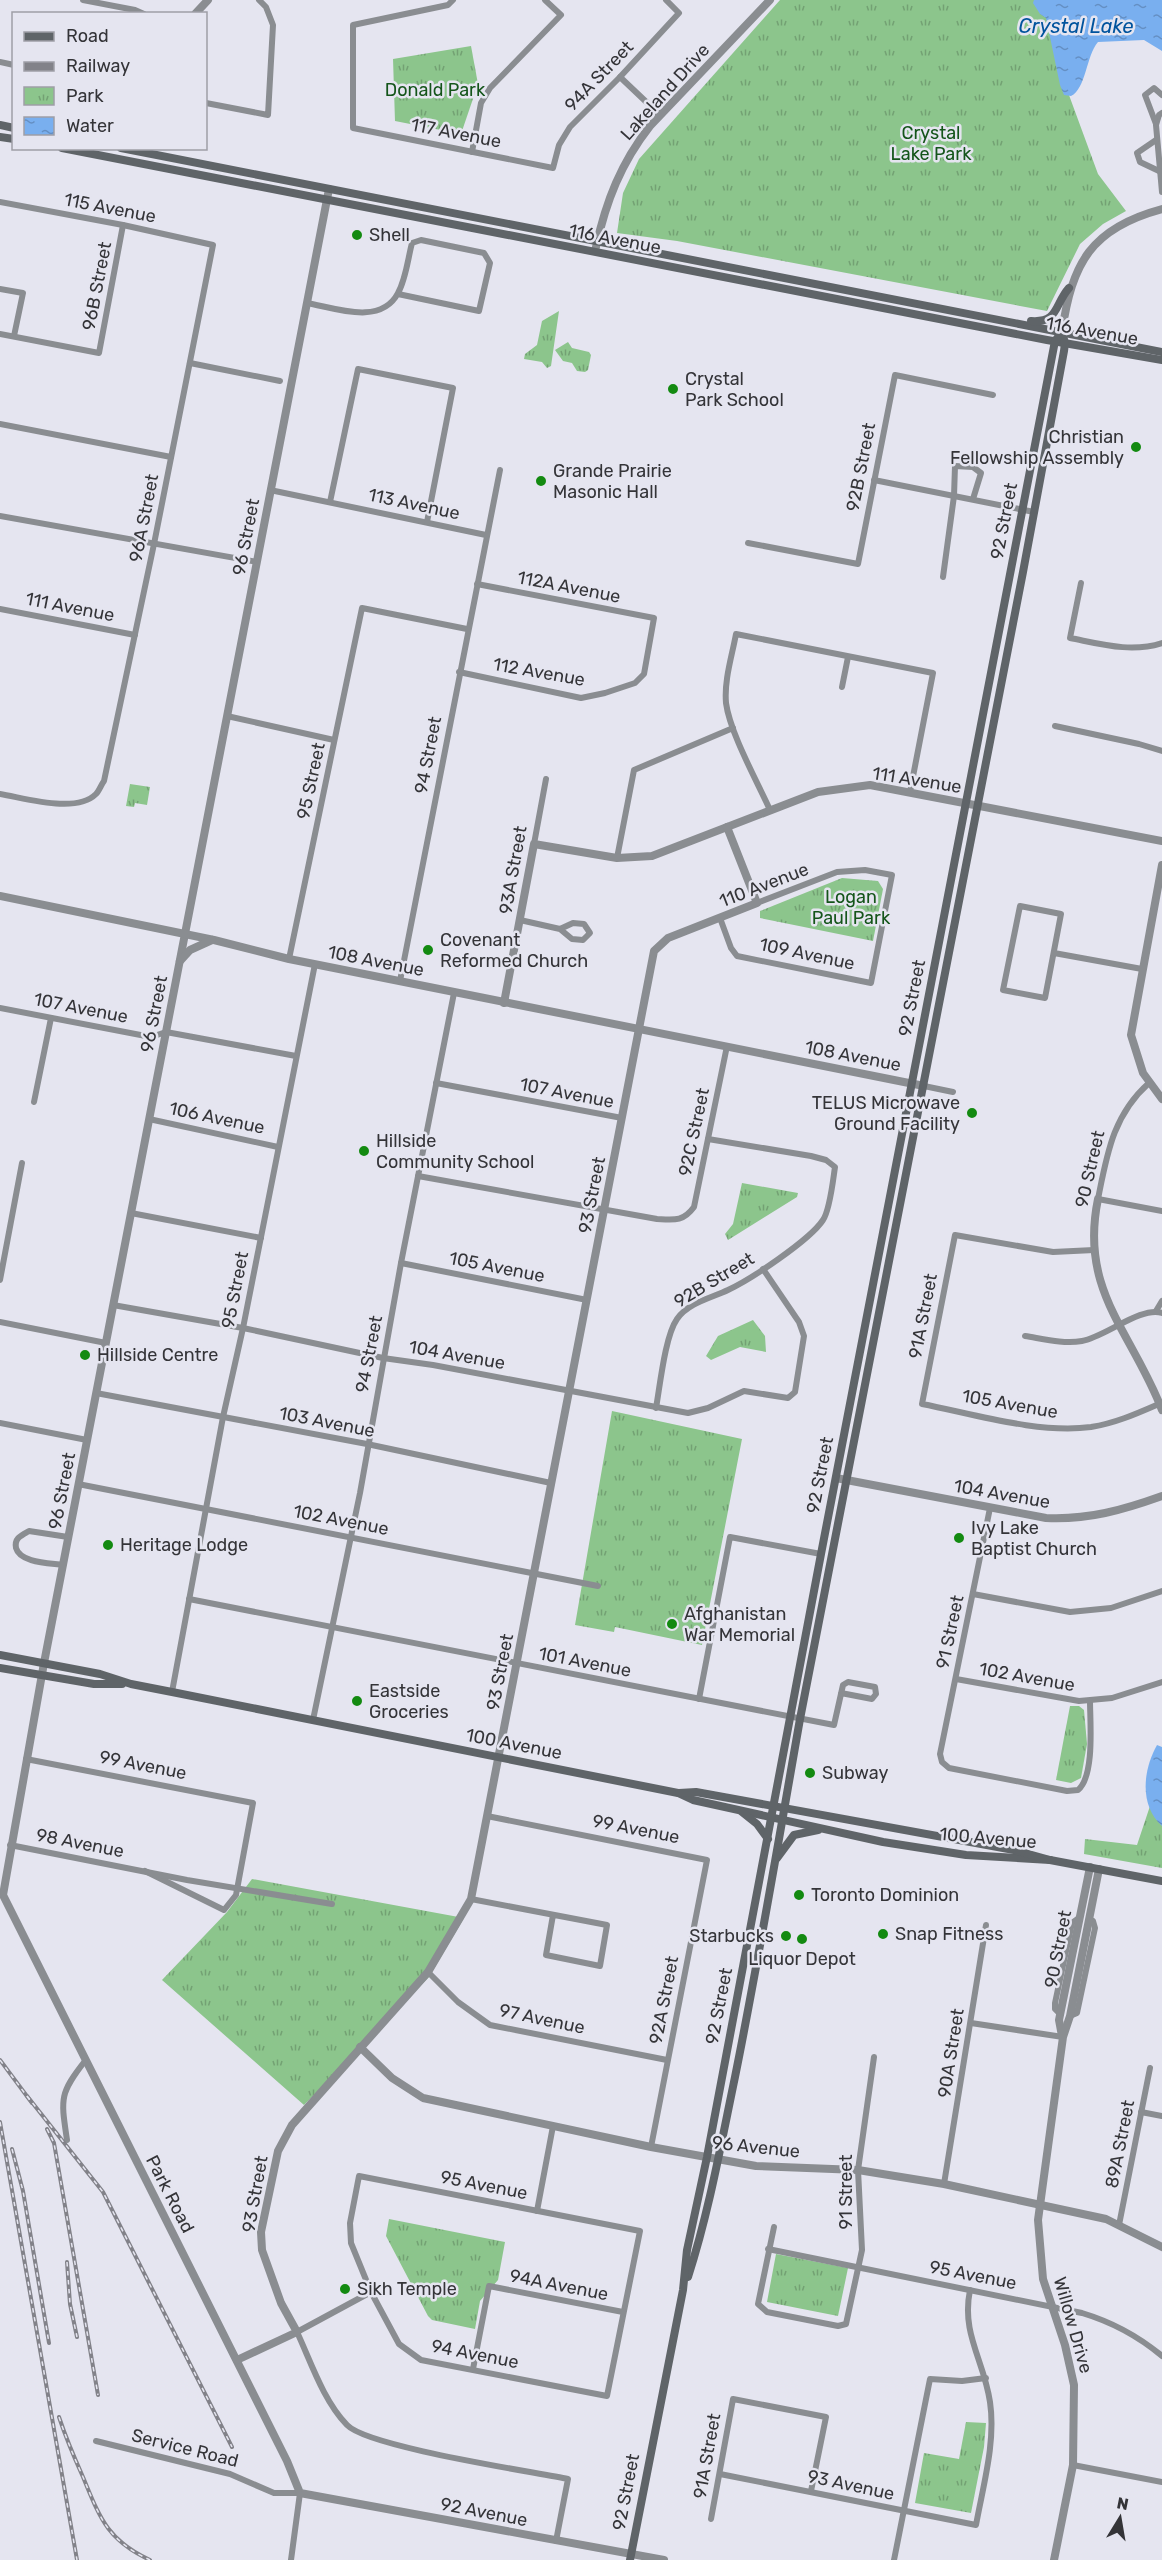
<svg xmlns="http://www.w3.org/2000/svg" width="1162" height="2560" viewBox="0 0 1162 2560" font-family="Rubik,sans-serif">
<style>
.park{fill:url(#park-tufts)}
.water{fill:url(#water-ripples)}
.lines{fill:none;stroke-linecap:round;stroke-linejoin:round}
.minor{stroke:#8a8d91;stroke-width:6}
.tertiary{stroke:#8a8d91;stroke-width:8}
.secondary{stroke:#5f6468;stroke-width:8}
.rail-casing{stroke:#828289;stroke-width:4}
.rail{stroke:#e5e5f0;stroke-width:1.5;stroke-dasharray:4.5;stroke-linecap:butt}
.poi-dot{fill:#138a11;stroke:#e5e5f0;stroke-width:2}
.labels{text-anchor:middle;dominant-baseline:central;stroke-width:5;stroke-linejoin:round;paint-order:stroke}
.street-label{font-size:18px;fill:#343438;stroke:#e5e5f0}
.park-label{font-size:18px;fill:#14551a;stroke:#e5e5f0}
.poi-label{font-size:18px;fill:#343438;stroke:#e5e5f0;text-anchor:start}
.water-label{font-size:20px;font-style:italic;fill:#00539d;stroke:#e5e5f0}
</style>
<defs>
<pattern id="park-tufts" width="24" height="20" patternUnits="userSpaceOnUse" patternTransform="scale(1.5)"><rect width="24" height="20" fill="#8cc58c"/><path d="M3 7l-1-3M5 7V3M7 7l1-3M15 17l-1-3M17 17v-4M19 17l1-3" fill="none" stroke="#73a173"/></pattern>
<pattern id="water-ripples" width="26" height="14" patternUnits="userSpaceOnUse" patternTransform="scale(1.5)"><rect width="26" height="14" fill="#79afef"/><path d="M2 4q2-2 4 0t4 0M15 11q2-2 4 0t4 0" fill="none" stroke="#648fc3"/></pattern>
</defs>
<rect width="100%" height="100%" fill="#e5e5f0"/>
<g class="park">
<polygon points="780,0 1050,0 1062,76 1098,174 1126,211 1103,224 1080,244 1047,311 677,241 617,233 623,193 639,159"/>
<polygon points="471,46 478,84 461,134 395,121 393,59"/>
<polygon points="559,311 551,366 547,368 542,362 524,359 525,354 537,345 542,321"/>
<polygon points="568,342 572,348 589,352 591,355 588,370 585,372 577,371 572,363 563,361 555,350"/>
<polygon points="130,784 150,787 147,805 135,803 134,807 126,806"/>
<polygon points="842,878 878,881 883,889 873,941 760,918 760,911"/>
<polygon points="742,1183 798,1193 797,1197 728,1240 725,1234 733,1224"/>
<polygon points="753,1320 765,1336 766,1352 740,1347 711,1360 706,1356 718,1336"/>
<polygon points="612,1411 742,1439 702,1645 615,1627 614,1632 575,1625"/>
<polygon points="1070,1706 1079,1706 1084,1710 1087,1744 1081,1778 1071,1783 1056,1780"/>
<polygon points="1150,1806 1162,1820 1162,1868 1084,1854 1085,1839 1137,1845"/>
<polygon points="252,1879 464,1918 429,1977 304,2105 162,1980 227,1912"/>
<polygon points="389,2219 505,2242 498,2280 480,2301 475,2329 432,2320 428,2316 386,2236"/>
<polygon points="776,2254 848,2268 838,2316 767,2302"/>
<polygon points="966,2422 986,2423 984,2447 971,2513 915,2503 924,2453 959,2459"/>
</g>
<g class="water">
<path d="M1034 0H1162V51L1144 40 1098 42C1086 56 1086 89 1071 96L1064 95 1060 85 1046 18 1040 14 1033 3Z"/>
<path d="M1157 1745 1162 1747V1826C1139 1805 1143 1770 1157 1745Z"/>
</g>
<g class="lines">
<g class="minor">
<polyline points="83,0 135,10 144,14"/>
<polyline points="453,0 448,5 353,25 353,128 553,168 559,145 570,127 620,77 679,13 666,0"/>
<polyline points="0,62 14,65"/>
<polyline points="620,77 660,115"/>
<polyline points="206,103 268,115 273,25 266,7 259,0"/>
<polyline points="1162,113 1159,115 1156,125 1162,192"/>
<polyline points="1156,124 1145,95 1154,88 1162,95"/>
<polyline points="1156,140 1137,153 1140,162 1159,171"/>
<polyline points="472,152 481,103 490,88 561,15 545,0"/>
<path d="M0 202 123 225 213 245 154 544 104 781C101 785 99 791 96 794 76 814 25 798 0 794"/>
<polyline points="0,289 23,293 14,336"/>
<path d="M307 303C335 308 381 326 398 293 406 279 408 258 412 243L421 240 484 253 490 263 479 311 398 294"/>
<polyline points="0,334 99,353 123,225"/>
<polyline points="190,363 280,381"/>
<polyline points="0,424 171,457"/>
<polyline points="874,480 1034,512"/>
<polyline points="270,490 486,535"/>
<polyline points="330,502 358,369 453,388 427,522"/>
<polyline points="0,516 257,562"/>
<polyline points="748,543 858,564 895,375 993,395"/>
<polyline points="943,577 954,496 955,466 973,467 981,473 973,499"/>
<path d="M1081 583 1070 638C1101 644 1131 653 1162 643"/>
<polyline points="0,609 135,635"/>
<polyline points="459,672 581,698 605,693 635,683 644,674 654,618 477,584"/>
<polyline points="842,687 848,657"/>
<polyline points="227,716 334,740"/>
<polyline points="1055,726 1139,744 1162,751"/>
<path d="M770 810C757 781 730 733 726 703 724 680 732 656 736 634L933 673 910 792"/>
<polyline points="534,844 546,779"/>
<polyline points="617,858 634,770 733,728"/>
<polygon points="1020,906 1061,914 1045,998 1003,990"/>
<polyline points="720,918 731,948 737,956 871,983 892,875 865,870 837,872 757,903"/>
<polyline points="520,920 560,929 572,939 583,940 590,933 584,924 573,923 560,929"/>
<polyline points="1054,953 1142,969"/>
<polyline points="289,959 362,608 467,629"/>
<polyline points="400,981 500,470"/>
<polyline points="0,1008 151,1037 166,1032 296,1056"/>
<polyline points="436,1083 622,1118"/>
<path d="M1149 1083C1113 1115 1107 1154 1098 1199L1162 1211"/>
<polyline points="924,1086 953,1092"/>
<polyline points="34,1102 51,1018"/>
<polyline points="149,1119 278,1147"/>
<path d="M418 1176 657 1219C674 1220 683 1222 694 1207L727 1046"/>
<polyline points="131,1213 261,1238"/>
<path d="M1094 1250 1053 1252 955 1235 922 1404C974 1414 1038 1434 1091 1427 1116 1423 1138 1413 1161 1403"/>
<polyline points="401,1263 587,1300"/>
<polyline points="0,1280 22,1163"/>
<polyline points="113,1305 243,1328 383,1358 433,1365 688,1413 708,1408 744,1391 788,1398 795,1392 804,1336 799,1322 763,1269"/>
<polyline points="1156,1311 1162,1301"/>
<polyline points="0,1322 106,1343"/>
<path d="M1025 1336C1044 1339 1063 1344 1082 1341 1105 1337 1141 1306 1162 1313"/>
<polyline points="96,1393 367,1444 551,1483"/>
<path d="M656 1408C660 1386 665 1336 677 1319 688 1303 711 1298 728 1290 750 1280 810 1240 823 1220 830 1210 833 1180 835 1167L826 1160 811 1156 708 1139"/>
<polyline points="0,1423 87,1440"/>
<polyline points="78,1484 598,1586"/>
<path d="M990 1508 940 1754 942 1762 949 1768 1067 1791 1078 1790C1095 1776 1090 1721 1090 1701"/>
<path d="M63 1565C50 1563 20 1563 16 1548 14 1538 22 1535 29 1531L68 1537"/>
<polyline points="973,1594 1070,1612 1111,1608 1162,1591"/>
<polyline points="189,1599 834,1725 843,1685 848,1682 875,1687 876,1694 872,1699 841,1693"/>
<polyline points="956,1679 1079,1701 1112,1698 1162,1682"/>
<polyline points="172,1692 223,1417 243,1328 315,964"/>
<polyline points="699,1699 730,1537 821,1554"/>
<polyline points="313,1720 360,1493 401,1263 454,993"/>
<polyline points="26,1759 253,1803 236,1895 224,1910 145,1871"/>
<polyline points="487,1816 707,1860 651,2147"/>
<polyline points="10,1845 187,1880 332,1904"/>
<polyline points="471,1899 607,1925 600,1966 546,1955 553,1915"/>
<polyline points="428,1972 458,2002 490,2025 667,2060"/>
<polyline points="1060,2014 1055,2009 1055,2003 1072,1923 1079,1918"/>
<polyline points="1070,2016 1077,2013 1095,1928 1093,1921 1089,1919"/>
<polyline points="971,2023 1063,2037"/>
<polyline points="1141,2112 1162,2116"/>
<path d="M67 2140C61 2099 59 2094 85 2061"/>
<polygon points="359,2176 640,2231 607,2396 421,2360 399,2344 371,2292 351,2243 350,2223"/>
<polyline points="944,2184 986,1925"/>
<polyline points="537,2211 553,2126"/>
<polyline points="1119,2225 1150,2068"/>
<polyline points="774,2227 758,2304 767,2312 838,2326 846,2324 862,2250 858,2170 874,2057"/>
<path d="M768 2249 1082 2313C1112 2322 1138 2336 1162 2356"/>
<path d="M371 2292 297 2332C311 2362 323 2400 347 2425 368 2447 529 2471 568 2479L556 2541"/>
<polyline points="473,2369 489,2286 623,2312"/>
<polyline points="96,2441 230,2474 274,2493 300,2493 291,2560"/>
<polyline points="1073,2465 1162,2482"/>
<path d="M720 2474 976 2525C983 2486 996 2442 990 2402 984 2360 961 2334 970 2290"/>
<polyline points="711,2519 733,2399 826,2417 811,2491"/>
<polyline points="894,2560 930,2379 962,2381 986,2378"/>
</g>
<g class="tertiary">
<polyline points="195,14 208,0"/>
<polyline points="329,189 44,1663 3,1895 287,2461 300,2493 664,2560"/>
<path d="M596 247C606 201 621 163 650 126L770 0"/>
<path d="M1062 332C1072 263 1091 228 1162 209"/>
<polyline points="1162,865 1131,1035 1143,1073 1162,1099"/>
<polyline points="0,896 214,940 289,959 924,1086"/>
<polyline points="180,961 190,950 212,940"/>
<polyline points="504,1003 534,844 617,858 652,856 818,792 870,785 1162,841"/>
<path d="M1098 1199C1079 1291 1132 1332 1162 1410"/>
<path d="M836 1478 1046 1518C1088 1520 1123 1510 1162 1496"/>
<polyline points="1062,2036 1059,2020 1090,1867"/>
<polyline points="360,2047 392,2078 423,2098 651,2147 756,2166 858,2170 944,2184 1106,2219 1162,2247"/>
<polyline points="237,2360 297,2332 281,2303 262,2250 261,2232 278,2151 292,2125 428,1972 471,1899 654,951 668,938 757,903 727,827"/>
<polyline points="1054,2560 1073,2465 1074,2385 1065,2345 1043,2279 1038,2220 1063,2037 1070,2016 1099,1869"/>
</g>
<g class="secondary">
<polyline points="0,125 14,128"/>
<polyline points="0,137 14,139"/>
<polyline points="62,148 1047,340 1162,360"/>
<polyline points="121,148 1162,352"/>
<path d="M1031 321C1059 323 1054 305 1069 288"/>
<polyline points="0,1655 100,1674 131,1684 172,1692 678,1793 693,1800 883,1842 966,1855 1050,1860"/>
<polyline points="0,1668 94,1684 122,1684"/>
<polyline points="679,1793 696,1792 1014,1850 1050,1860 1162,1881"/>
<polyline points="742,1812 757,1824 768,1839"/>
<polyline points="777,1858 794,1835 818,1830"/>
<path d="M688 2277C709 2212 721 2144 735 2077 759 1958 779 1838 800 1719L1023 572 1064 351 1065 343 1062 332"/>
<polyline points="630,2560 683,2290 687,2250 707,2157 821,1554 1055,341 1062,332"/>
</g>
<defs>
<g id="rail">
<polyline points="0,2060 32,2103"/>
<polyline points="27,2096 103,2192 232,2447"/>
<polyline points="0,2122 77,2560"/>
<polyline points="47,2129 54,2143 98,2395"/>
<polyline points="12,2149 23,2191 49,2343"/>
<polyline points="67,2262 70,2304 77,2337"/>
<path d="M59 2417C66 2438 74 2457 83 2477 100 2518 107 2540 150 2560"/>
</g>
</defs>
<use href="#rail" class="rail-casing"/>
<use href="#rail" class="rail"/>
</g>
<g class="poi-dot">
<circle cx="357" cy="235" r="6"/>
<circle cx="673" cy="389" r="6"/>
<circle cx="1136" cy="447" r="6"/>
<circle cx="541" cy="481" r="6"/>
<circle cx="428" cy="950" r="6"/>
<circle cx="972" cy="1113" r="6"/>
<circle cx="364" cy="1151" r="6"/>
<circle cx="85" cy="1355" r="6"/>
<circle cx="959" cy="1538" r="6"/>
<circle cx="108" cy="1545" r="6"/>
<circle cx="672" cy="1624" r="6"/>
<circle cx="357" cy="1701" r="6"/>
<circle cx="810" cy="1773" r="6"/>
<circle cx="799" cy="1895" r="6"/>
<circle cx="883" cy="1934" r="6"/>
<circle cx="786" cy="1936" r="6"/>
<circle cx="802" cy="1939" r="6"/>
<circle cx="345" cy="2289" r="6"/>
</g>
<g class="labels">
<g class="street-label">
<text transform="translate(599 76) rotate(-46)">94A Street</text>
<text transform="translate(665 92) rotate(-48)">Lakeland Drive</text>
<text transform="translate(456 133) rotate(11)">117 Avenue</text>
<text transform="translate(110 208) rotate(11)">115 Avenue</text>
<text transform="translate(615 239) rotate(11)">116 Avenue</text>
<text transform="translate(97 286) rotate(-79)">96B Street</text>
<text transform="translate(1092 331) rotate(10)">116 Avenue</text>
<text transform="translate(861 467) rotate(-79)">92B Street</text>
<text transform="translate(414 504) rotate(12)">113 Avenue</text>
<text transform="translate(144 518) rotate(-79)">96A Street</text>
<text transform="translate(1004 521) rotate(-79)">92 Street</text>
<text transform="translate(246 537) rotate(-79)">96 Street</text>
<text transform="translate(569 587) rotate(11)">112A Avenue</text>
<text transform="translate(70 607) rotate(11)">111 Avenue</text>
<text transform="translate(539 672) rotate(10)">112 Avenue</text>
<text transform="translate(428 755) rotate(-79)">94 Street</text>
<text transform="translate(917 780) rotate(9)">111 Avenue</text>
<text transform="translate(311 781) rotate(-78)">95 Street</text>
<text transform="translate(513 870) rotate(-80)">93A Street</text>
<text transform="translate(764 885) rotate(-21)">110 Avenue</text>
<text transform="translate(807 954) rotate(12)">109 Avenue</text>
<text transform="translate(376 961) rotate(11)">108 Avenue</text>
<text transform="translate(912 998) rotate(-79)">92 Street</text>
<text transform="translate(81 1008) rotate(11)">107 Avenue</text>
<text transform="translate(154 1014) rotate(-79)">96 Street</text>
<text transform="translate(853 1056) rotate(11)">108 Avenue</text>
<text transform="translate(567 1093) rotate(11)">107 Avenue</text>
<text transform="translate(217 1118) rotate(12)">106 Avenue</text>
<text transform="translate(694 1132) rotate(-78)">92C Street</text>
<text transform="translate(1090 1169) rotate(-77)">90 Street</text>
<text transform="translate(592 1195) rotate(-79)">93 Street</text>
<text transform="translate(497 1267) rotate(11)">105 Avenue</text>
<text transform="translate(714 1280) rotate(-31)">92B Street</text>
<text transform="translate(235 1290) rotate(-79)">95 Street</text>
<text transform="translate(923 1316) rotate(-79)">91A Street</text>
<text transform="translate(369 1354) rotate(-79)">94 Street</text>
<text transform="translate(457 1355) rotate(10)">104 Avenue</text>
<text transform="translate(1010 1404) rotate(10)">105 Avenue</text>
<text transform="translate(327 1422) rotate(11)">103 Avenue</text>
<text transform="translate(820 1475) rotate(-79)">92 Street</text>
<text transform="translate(62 1491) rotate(-79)">96 Street</text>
<text transform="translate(1002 1494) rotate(10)">104 Avenue</text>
<text transform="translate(341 1520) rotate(11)">102 Avenue</text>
<text transform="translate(950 1632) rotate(-78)">91 Street</text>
<text transform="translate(585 1662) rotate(11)">101 Avenue</text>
<text transform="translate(500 1672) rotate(-79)">93 Street</text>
<text transform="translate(1027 1677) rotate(10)">102 Avenue</text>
<text transform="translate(514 1744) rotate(11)">100 Avenue</text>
<text transform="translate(143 1765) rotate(11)">99 Avenue</text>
<text transform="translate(636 1829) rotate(11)">99 Avenue</text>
<text transform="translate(988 1838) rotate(5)">100 Avenue</text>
<text transform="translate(80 1843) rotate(11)">98 Avenue</text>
<text transform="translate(1058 1949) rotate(-79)">90 Street</text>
<text transform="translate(664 2000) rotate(-79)">92A Street</text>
<text transform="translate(719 2006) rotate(-79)">92 Street</text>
<text transform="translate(542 2019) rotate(12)">97 Avenue</text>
<text transform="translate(951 2053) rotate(-81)">90A Street</text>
<text transform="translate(1120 2144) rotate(-79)">89A Street</text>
<text transform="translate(756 2147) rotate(6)">96 Avenue</text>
<text transform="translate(484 2185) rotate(11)">95 Avenue</text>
<text transform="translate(846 2192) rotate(-90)">91 Street</text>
<text transform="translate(170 2194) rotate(63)">Park Road</text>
<text transform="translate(255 2194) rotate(-80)">93 Street</text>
<text transform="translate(973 2275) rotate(11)">95 Avenue</text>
<text transform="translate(559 2285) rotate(11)">94A Avenue</text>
<text transform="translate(1073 2325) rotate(74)">Willow Drive</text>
<text transform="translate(475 2354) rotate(11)">94 Avenue</text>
<text transform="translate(185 2448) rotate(14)">Service Road</text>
<text transform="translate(707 2456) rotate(-80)">91A Street</text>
<text transform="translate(851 2485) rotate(12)">93 Avenue</text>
<text transform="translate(626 2492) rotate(-79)">92 Street</text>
<text transform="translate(484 2512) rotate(11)">92 Avenue</text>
</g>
<g class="park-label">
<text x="435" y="90">Donald Park</text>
<text x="931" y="133">Crystal<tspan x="931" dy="21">Lake Park</tspan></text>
<text x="851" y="897">Logan<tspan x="851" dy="21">Paul Park</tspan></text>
</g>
<g class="poi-label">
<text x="369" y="235">Shell</text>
<text x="685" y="379">Crystal<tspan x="685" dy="21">Park School</tspan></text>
<text x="1124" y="437" text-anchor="end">Christian<tspan x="1124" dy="21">Fellowship Assembly</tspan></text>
<text x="553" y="471">Grande Prairie<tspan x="553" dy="21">Masonic Hall</tspan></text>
<text x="440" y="940">Covenant<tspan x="440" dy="21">Reformed Church</tspan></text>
<text x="960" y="1103" text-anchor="end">TELUS Microwave<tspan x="960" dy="21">Ground Facility</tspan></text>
<text x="376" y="1141">Hillside<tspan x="376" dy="21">Community School</tspan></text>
<text x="97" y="1355">Hillside Centre</text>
<text x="971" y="1528">Ivy Lake<tspan x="971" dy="21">Baptist Church</tspan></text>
<text x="120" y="1545">Heritage Lodge</text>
<text x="684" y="1614">Afghanistan<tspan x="684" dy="21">War Memorial</tspan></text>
<text x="369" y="1691">Eastside<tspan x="369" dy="21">Groceries</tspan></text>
<text x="822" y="1773">Subway</text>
<text x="811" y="1895">Toronto Dominion</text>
<text x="895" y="1934">Snap Fitness</text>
<text x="774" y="1936" text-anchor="end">Starbucks</text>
<text x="802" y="1959" text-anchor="middle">Liquor Depot</text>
<text x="357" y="2289">Sikh Temple</text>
</g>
<g class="water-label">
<text x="1076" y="26">Crystal Lake</text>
</g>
</g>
<rect x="12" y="12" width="195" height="138" fill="#e5e5f0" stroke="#9e9ea6" stroke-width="1.5"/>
<rect x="24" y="32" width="30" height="9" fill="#5f6468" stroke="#9e9ea6" stroke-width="1.5"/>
<text x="66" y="42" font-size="18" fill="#343438">Road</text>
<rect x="24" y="62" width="30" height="9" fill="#828289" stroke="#9e9ea6" stroke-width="1.5"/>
<text x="66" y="72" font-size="18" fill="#343438">Railway</text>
<rect x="24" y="87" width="30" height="18" fill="url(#park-tufts)" stroke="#9e9ea6" stroke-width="1.5"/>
<text x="66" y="102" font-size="18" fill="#343438">Park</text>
<rect x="24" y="117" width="30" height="18" fill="url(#water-ripples)" stroke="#9e9ea6" stroke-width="1.5"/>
<text x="66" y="132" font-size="18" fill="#343438">Water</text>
<g transform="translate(1120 2518) rotate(11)" stroke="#e5e5f0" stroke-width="4.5" paint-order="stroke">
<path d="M0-4.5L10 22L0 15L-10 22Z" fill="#343438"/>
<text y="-9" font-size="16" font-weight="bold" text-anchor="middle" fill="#343438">N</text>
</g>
</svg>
